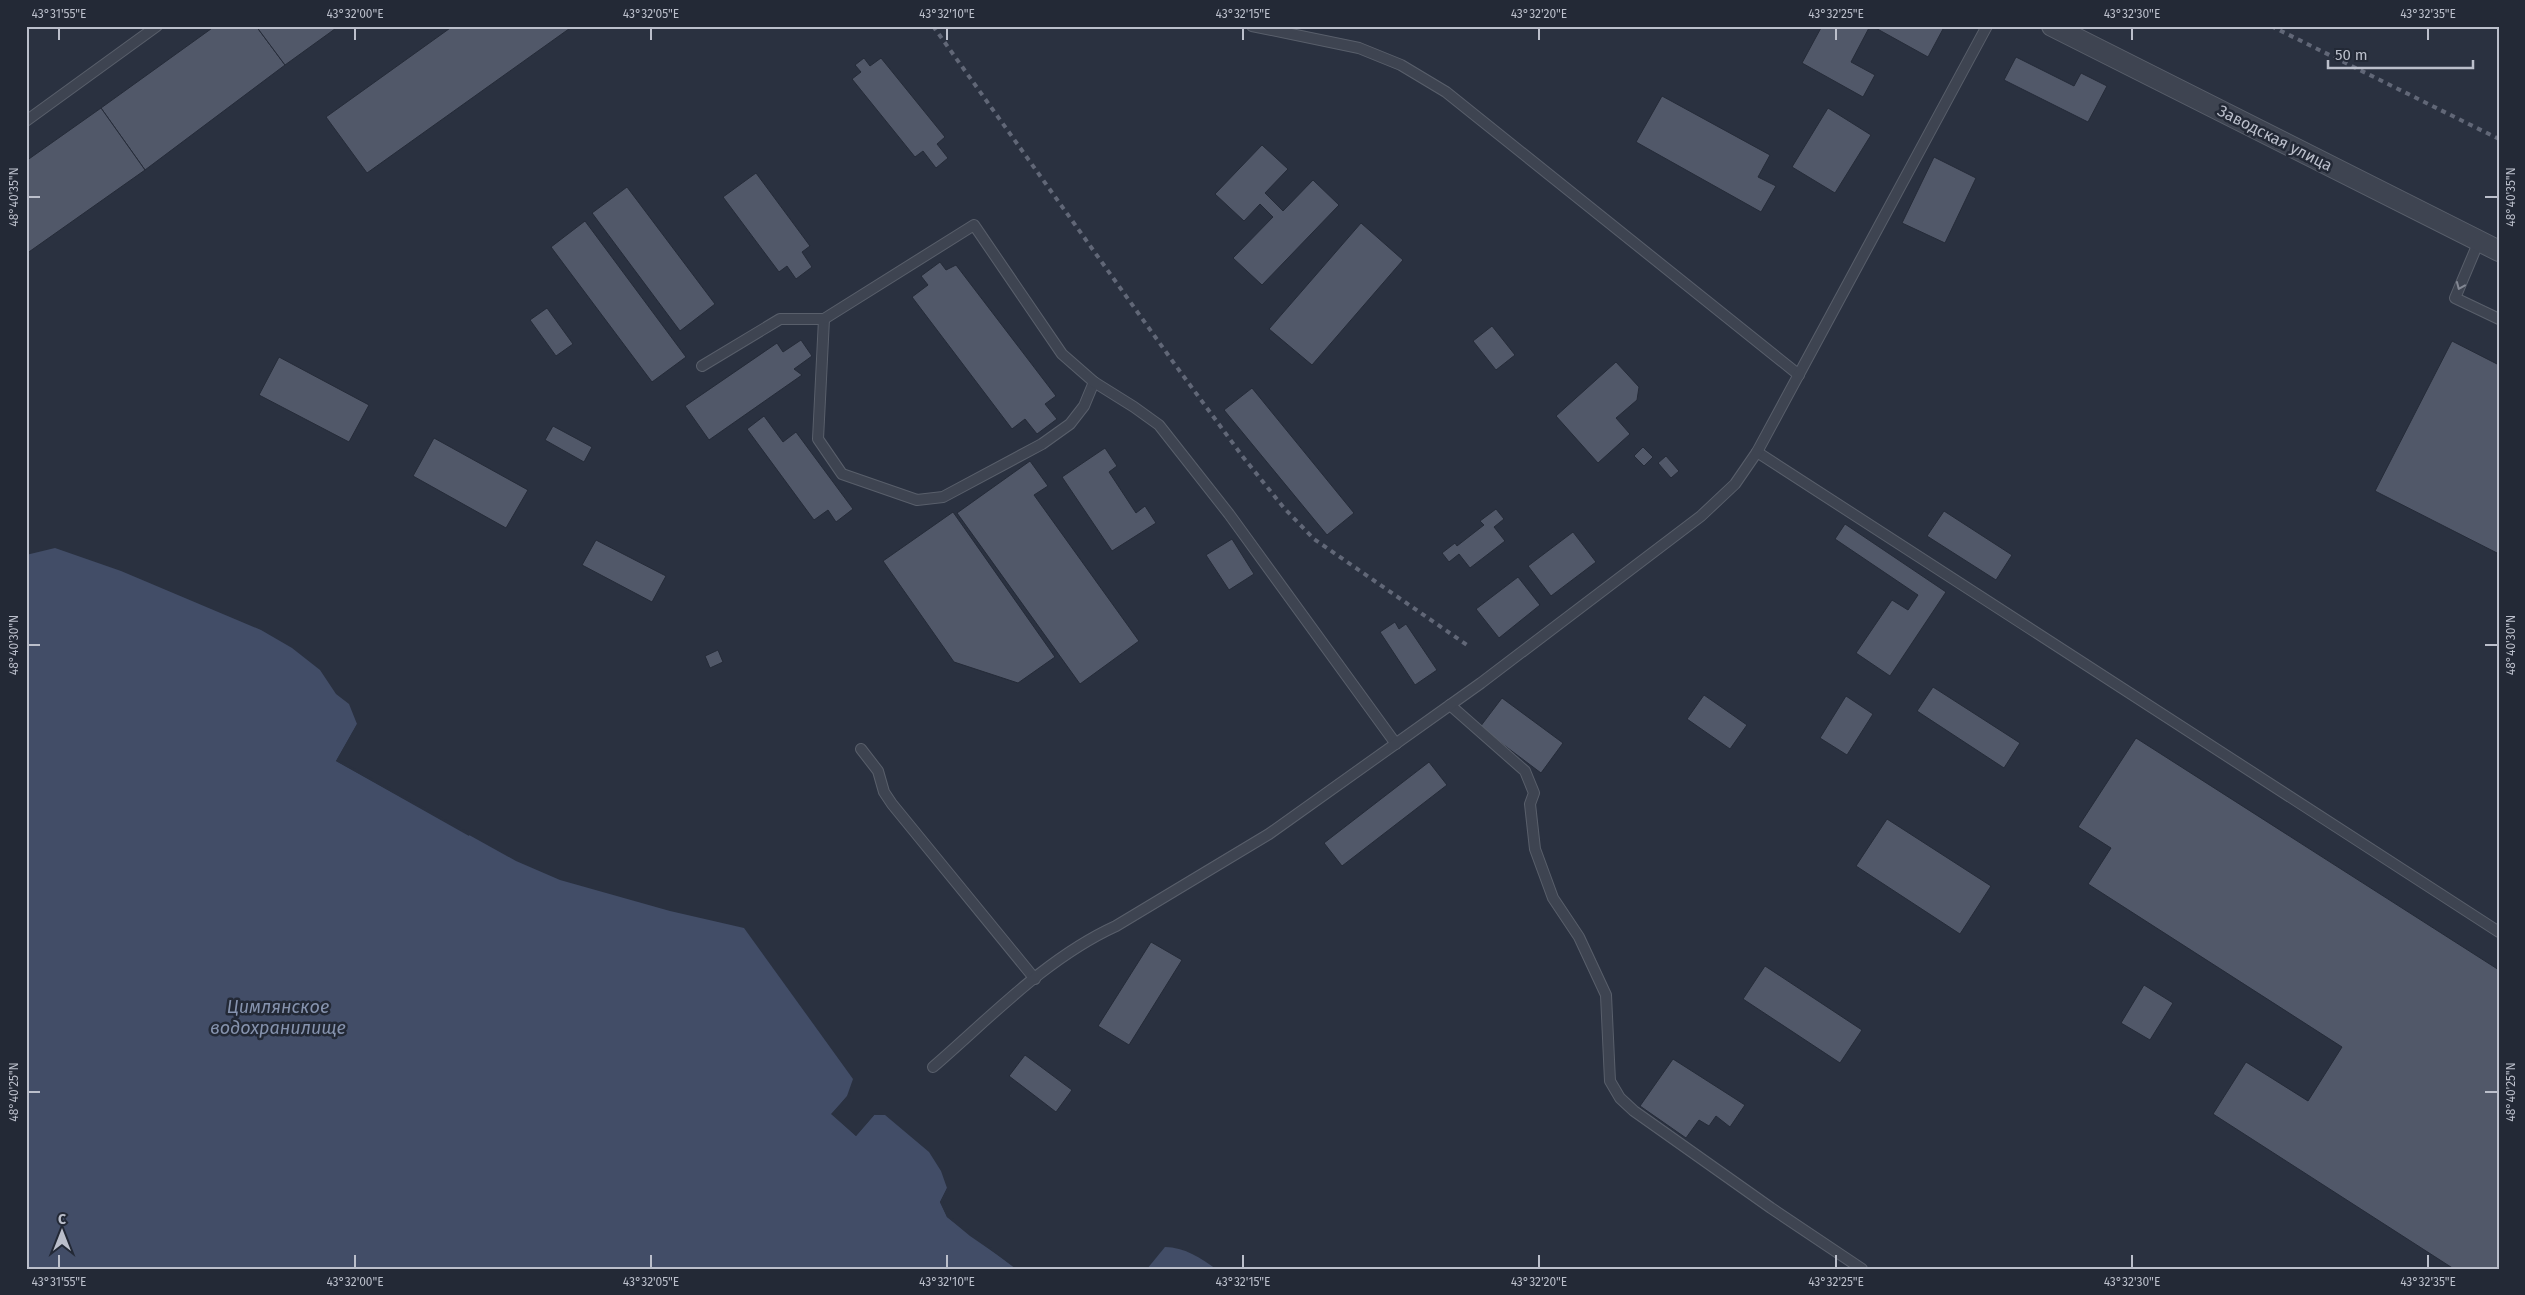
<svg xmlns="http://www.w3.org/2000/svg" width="2525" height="1295" viewBox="0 0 2525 1295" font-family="'Fira Sans',sans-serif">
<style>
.water{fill:#424d67}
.pier{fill:#2a3140}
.building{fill:#515869;stroke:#252b38}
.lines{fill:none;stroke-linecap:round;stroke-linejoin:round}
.service-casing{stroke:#595f6b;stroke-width:12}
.minor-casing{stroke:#595f6b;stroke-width:22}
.service{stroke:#3e4451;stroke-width:10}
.minor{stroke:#3e4451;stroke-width:20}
.rail{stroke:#616777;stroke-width:4;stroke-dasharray:5 5;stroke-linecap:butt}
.oneway{stroke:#838894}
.ticks{fill:none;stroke:#bbbfcb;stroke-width:2}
.labels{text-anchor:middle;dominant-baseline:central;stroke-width:5;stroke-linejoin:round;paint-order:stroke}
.street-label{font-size:16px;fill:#bbbfcb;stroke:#232936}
.water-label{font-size:18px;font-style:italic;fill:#8693ae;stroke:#232936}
.neatline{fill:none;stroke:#bbbfcb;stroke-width:2}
.ticks-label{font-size:12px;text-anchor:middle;fill:#bbbfcb}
</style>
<rect width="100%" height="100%" fill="#2a3140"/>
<g class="water">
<polygon points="55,548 121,571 261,630 292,648 320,670 336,694 349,704 357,724 336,761 516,861 560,880 670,911 744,928 853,1079 847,1096 832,1114 856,1136 874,1115 885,1115 929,1152 941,1171 947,1188 940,1202 947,1217 1016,1269 26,1269 26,555"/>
<path d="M1165 1247C1184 1247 1201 1258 1216 1269H1147Z"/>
</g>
<g class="pier">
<polygon points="357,724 359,725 339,760 470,833 469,836 336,761"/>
<polygon points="851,1092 849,1098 835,1114 855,1132 872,1114 876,1113 856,1136 831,1114"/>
<polygon points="947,1188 949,1190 943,1202 949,1215 1018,1269 970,1236 947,1217 940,1202"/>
</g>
<g class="building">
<polygon points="215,26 256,26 285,65 145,170 101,108"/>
<polygon points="256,26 339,26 285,65"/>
<polygon points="453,26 573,26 367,173 326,117"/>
<polygon points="1822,26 1870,26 1851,62 1875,75 1863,97 1802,63"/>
<polygon points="1872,26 1939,26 1943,29 1928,57"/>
<polygon points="2016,57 2074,86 2081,73 2107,86 2088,122 2004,80"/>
<polygon points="864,58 870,66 881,58 945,137 937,144 948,158 936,168 923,151 915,157 852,79 861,72 855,65"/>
<polygon points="1662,96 1770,155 1758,177 1776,186 1761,212 1636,142"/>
<polygon points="101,108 145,170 26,254 26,161"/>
<polygon points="1828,108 1871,135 1835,193 1792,167"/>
<polygon points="1262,145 1288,169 1265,193 1283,211 1313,180 1339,205 1262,285 1233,258 1273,217 1260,204 1244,221 1215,194"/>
<polygon points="1934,157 1976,178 1945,243 1902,223"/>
<polygon points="756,173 810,246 802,252 812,267 796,279 787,266 779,272 723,197"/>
<polygon points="627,187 715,304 680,331 592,213"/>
<polygon points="585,221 686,357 652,382 551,247"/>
<polygon points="1361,223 1403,260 1312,365 1269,329"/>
<polygon points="940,262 946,270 956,265 1056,396 1045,404 1057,419 1037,434 1025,419 1012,429 912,297 928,285 921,276"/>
<polygon points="547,308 573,344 556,356 530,320"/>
<polygon points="1492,326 1515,355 1496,370 1473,341"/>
<polygon points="801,340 812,356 794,369 802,375 709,440 685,406 777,343 783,352"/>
<polygon points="2452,341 2499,365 2499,554 2375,491"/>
<polygon points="279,357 369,405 349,442 259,395"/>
<polygon points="1616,362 1639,387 1637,400 1616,418 1630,434 1598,463 1556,416"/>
<polygon points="1252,388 1354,513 1327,535 1224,410"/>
<polygon points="764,416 783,442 796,432 853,509 836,522 828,510 814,520 747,429"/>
<polygon points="553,426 592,447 584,462 545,440"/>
<polygon points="434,438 528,490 506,528 413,476"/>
<polygon points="1643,447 1653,457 1644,466 1634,456"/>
<polygon points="1105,448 1117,466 1109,472 1136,513 1145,506 1156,523 1112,551 1062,477"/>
<polygon points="1666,456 1679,471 1671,478 1658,463"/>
<polygon points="1030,461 1048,486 1034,495 1139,641 1080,684 957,513"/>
<polygon points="1496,509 1504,519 1494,527 1505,541 1470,568 1459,554 1449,562 1442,553 1455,543 1457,546 1484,525 1480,521"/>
<polygon points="1944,511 2012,555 1996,580 1927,536"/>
<polygon points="953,512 1055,657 1018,683 954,662 883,561"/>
<polygon points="1845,524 1946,592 1890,676 1856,653 1892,600 1908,610 1918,595 1835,539"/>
<polygon points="1573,532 1596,562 1551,596 1528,566"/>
<polygon points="1232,539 1254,574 1229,590 1206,555"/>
<polygon points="596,540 666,576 652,602 582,565"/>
<polygon points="1518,577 1540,605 1499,638 1476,609"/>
<polygon points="1395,622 1399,629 1406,624 1437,670 1415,685 1380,632"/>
<polygon points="718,650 723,662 710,668 705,656"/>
<polygon points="1933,687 2020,743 2004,768 1917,711"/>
<polygon points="1704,695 1747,725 1730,749 1687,719"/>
<polygon points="1846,696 1873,714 1847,755 1820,738"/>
<polygon points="1502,698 1563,743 1541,773 1480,727"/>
<polygon points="2136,738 2499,970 2499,1269 2454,1269 2213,1114 2246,1062 2308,1101 2342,1047 2088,884 2111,848 2078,827"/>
<polygon points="1429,762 1447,785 1342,866 1324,843"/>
<polygon points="1887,819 1991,886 1960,934 1856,866"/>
<polygon points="1151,942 1182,960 1129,1045 1098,1026"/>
<polygon points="1765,966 1862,1030 1840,1063 1743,999"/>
<polygon points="2144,985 2173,1003 2150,1040 2121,1023"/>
<polygon points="1025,1055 1072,1090 1056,1112 1009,1076"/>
<polygon points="1673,1059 1745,1105 1730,1127 1716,1116 1709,1126 1699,1120 1686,1138 1640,1106"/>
</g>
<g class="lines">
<defs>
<g id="service">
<polyline points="1252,26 1359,48 1401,65 1446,92 1799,375"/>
<polyline points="26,121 157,26"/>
<polyline points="2479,241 2455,298 2499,319"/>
<polyline points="824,319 818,439 842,474 917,500 943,497 1042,444 1070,424 1084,406 1094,382"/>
<polyline points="702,366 780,319 824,319 974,225 1062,354 1094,382 1134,407 1159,425 1229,514 1396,744"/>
<polyline points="1757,452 2499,932"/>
<polyline points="1450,705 1525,771 1534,793 1530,804 1535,849 1553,898 1579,937 1606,995 1610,1081 1620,1098 1634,1111 1771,1208 1862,1269"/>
<polyline points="861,749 878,771 884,792 892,804 1035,979"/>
<path d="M933 1067C991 1017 1046 958 1116 926L1269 834 1481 683 1701 516 1735 484 1757 452 1987 26"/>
</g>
<polyline id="minor" points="2052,26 2499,251"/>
</defs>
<use href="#service" class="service-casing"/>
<use href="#minor" class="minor-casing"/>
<use href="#service" class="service"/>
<use href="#minor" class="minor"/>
<g class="rail">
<polyline points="933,26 1176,366 1243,457 1284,508 1314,539 1467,645"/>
<polyline points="2271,26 2499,139"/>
</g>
</g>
<defs><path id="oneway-chevron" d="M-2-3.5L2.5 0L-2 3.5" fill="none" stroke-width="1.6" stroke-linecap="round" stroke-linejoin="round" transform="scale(1.25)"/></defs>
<use class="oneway" href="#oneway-chevron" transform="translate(2460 286) rotate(113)"/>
<path class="ticks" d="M59 28V40M355 28V40M651 28V40M947 28V40M1243 28V40M1539 28V40M1836 28V40M2132 28V40M2428 28V40M28 197H40M2485 197H2498M28 645H40M2485 645H2498M28 1092H40M2485 1092H2498M59 1255V1268M355 1255V1268M651 1255V1268M947 1255V1268M1243 1255V1268M1539 1255V1268M1836 1255V1268M2132 1255V1268M2428 1255V1268"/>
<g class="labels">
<g class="street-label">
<text transform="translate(2275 138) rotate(27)">Заводская улица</text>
</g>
<g class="water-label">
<text x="278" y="1007">Цимлянское<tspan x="278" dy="21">водохранилище</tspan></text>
</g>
</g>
<rect width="2525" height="1295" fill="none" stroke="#232936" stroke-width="55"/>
<g transform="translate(62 1232)" stroke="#232936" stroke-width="4" paint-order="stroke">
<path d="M0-4L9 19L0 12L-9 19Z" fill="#bbbfcb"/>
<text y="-8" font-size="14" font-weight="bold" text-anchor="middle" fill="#bbbfcb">С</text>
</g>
<path d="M2328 60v8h145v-8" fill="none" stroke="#bbbfcb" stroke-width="2.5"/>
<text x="2335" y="60" font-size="15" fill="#bbbfcb" stroke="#232936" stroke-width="4" paint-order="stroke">50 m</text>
<rect x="28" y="28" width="2470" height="1240" class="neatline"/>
<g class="ticks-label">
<text x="59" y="18">43°31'55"E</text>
<text x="355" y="18">43°32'00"E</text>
<text x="651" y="18">43°32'05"E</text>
<text x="947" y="18">43°32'10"E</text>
<text x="1243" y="18">43°32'15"E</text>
<text x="1539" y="18">43°32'20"E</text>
<text x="1836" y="18">43°32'25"E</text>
<text x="2132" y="18">43°32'30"E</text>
<text x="2428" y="18">43°32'35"E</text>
<text transform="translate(14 197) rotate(-90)" y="4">48°40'35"N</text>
<text transform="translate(2511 197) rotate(-90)" y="4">48°40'35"N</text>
<text transform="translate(14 645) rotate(-90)" y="4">48°40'30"N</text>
<text transform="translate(2511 645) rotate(-90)" y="4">48°40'30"N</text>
<text transform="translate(14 1092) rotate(-90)" y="4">48°40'25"N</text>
<text transform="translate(2511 1092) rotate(-90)" y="4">48°40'25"N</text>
<text x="59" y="1286">43°31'55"E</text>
<text x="355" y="1286">43°32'00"E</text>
<text x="651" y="1286">43°32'05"E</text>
<text x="947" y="1286">43°32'10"E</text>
<text x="1243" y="1286">43°32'15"E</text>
<text x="1539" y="1286">43°32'20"E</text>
<text x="1836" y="1286">43°32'25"E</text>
<text x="2132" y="1286">43°32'30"E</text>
<text x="2428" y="1286">43°32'35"E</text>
</g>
</svg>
